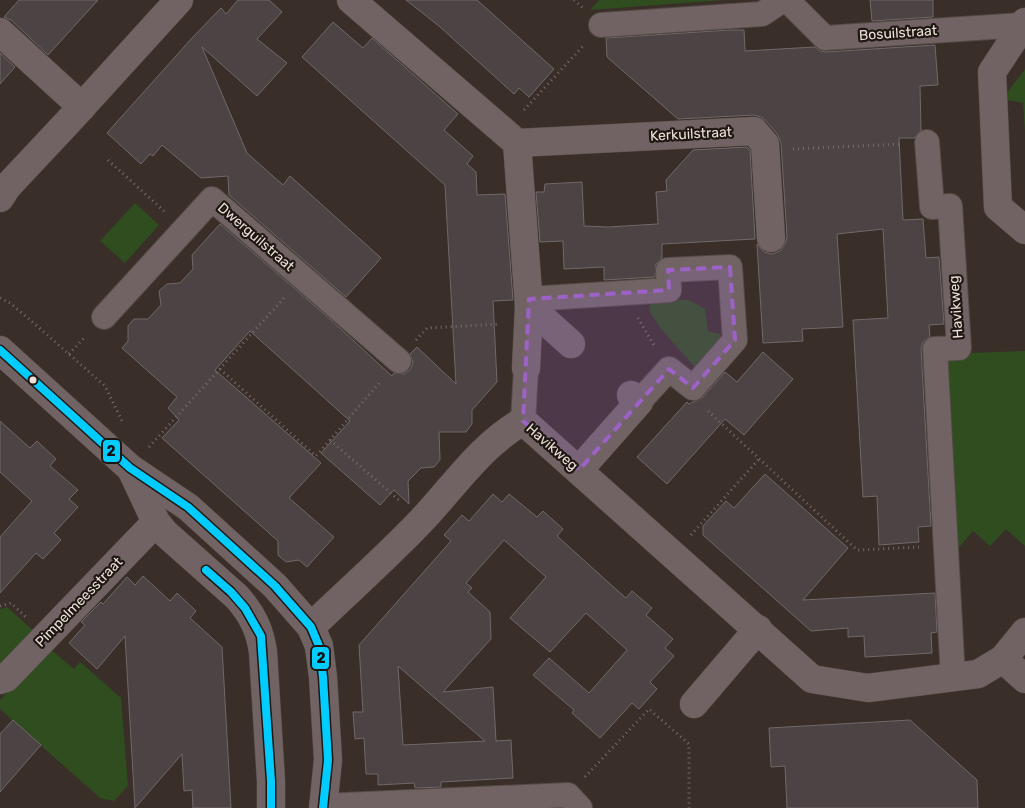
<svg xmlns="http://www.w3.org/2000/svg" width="1025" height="808" viewBox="0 0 1025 808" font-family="Rubik,sans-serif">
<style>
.green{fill:#2f4d1f}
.building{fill:#4b4344;stroke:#716969;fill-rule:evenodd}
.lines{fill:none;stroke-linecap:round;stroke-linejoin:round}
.pedestrian-casing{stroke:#544b46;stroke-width:26}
.minor-casing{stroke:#544b46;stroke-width:29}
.tertiary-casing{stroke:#544b46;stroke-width:29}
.path{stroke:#776b6b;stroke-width:3;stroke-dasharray:1 4;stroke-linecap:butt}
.pedestrian{stroke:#716364;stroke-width:24}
.minor{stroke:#716364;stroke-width:28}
.tertiary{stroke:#716364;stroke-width:28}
.bus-1-casing{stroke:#1f1712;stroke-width:11}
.bus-1{stroke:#0cf;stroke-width:8}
.marked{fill:#9d62c7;fill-opacity:0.2;stroke:#9d62c7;stroke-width:4;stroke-dasharray:10 6;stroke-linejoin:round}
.bus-dot{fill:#ece0d9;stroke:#1f1712;stroke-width:2}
.labels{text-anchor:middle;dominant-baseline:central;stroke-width:4.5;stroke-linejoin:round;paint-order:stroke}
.street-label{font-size:14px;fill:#ece0d9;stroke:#1f1712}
.line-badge{stroke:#1f1712;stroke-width:2}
.pale-badge-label{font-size:14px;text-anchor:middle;font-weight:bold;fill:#111}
</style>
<rect width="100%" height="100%" fill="#392e28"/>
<g class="green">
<polygon points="599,0 724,0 590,10"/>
<polygon points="1025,69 1025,132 1023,103 1002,99"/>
<polygon points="135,203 159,225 125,263 100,241"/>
<polygon points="672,294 677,300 689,300 705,309 708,331 720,334 721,349 700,373 662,330 649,311 652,296"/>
<polygon points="1025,351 1025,546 1006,529 990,546 973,531 956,551 940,354"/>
<polygon points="7,607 39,636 0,667 0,609"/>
<polygon points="50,649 74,669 80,662 121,698 128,786 114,801 100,798 0,709 0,700"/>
</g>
<g class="building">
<polygon points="19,0 98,0 48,55 11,20 4,17"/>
<polygon points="238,0 269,0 282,12 257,39 287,63 257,96 202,47 247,153 283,185 290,176 381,258 346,297 229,195 228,176 201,178 162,145 153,156 150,154 141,164 107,133 192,38 221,8 226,14"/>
<polygon points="406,0 477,0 554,69 529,97 519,88 514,94 439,26"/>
<polygon points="870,0 933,0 933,17 872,21"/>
<polygon points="333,22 363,48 372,38 458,114 444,130 473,156 467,164 476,172 477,195 505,194 513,300 493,301 497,382 472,410 472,424 466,432 439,432 440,460 434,467 421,468 408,481 409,504 394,490 380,505 321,453 350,421 250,331 215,370 321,463 289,498 334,537 307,567 299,560 286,562 278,555 278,541 162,438 179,420 168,408 177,397 122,348 128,341 128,326 134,319 148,319 161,305 159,291 167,284 180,283 193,269 192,255 220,224 330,319 392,376 394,373 404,374 410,370 413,363 410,354 417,347 456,384 445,185 302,57"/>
<polygon points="730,30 744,30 745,51 815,47 820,51 826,52 935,45 938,85 920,86 921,130 914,138 899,138 903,220 923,219 926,258 939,257 944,324 929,325 930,337 923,342 921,349 931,526 918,527 919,542 879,545 877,496 863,497 853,320 888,318 883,229 837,234 843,327 802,329 803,341 763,343 757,244 764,252 772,254 780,251 785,244 787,237 781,143 777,134 766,121 761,117 754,115 678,119 607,57 606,38"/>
<polygon points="0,53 15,67 0,84"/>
<polygon points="747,147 750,150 755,239 662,244 662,258 656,264 655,277 604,280 604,267 564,269 563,241 540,242 536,192 544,192 545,184 582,182 584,226 608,227 658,224 656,192 667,191 666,180 693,150"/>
<polygon points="763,352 793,379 744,435 725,419 667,484 637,457 687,402 689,404 703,397 725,372 737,382"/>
<polygon points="0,421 30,448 37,441 56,459 50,466 78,490 69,499 78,507 54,533 61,540 43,559 36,553 0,593 0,537 32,501 0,472"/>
<polygon points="765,474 848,548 803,600 935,593 937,632 931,633 932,653 865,657 864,636 848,637 848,628 811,631 703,535 703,526 726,501 734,508"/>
<path d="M493 494 502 502 509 494 537 517 543 511 563 529 557 536 609 583 626 598 632 591 652 608 646 615 673 639 665 648 674 656 650 682 657 689 639 709 632 703 600 738 572 713 574 710 533 675 549 658 589 693 627 650 586 613 550 652 510 618 546 577 504 540 466 583 472 588 468 592 490 612 491 639 443 692 493 687 496 741 511 740 513 778 441 782V787L415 788 414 783 378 785V774H366L364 738 355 739 353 712H363L359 645 451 541 444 535 462 515 469 521ZM398 666 429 693 485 741 403 745Z"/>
<polygon points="143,576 170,601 177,593 196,611 190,618 222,647 231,808 193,808 192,790 184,791 182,754 135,808 125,636 97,669 69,643 85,625 81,622 101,602 103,604 127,577 135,585"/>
<polygon points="13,720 41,745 0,792 0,734"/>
<polygon points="910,720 977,780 978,808 787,808 785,766 771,767 769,728"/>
</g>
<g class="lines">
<defs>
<g id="pedestrian">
<polyline points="787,0 825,38 1023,25"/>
<polyline points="601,25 762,14 783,0"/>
<polyline points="927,142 932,207 950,206 959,348 935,349 953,678"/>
<polyline points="529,299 669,290 668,270 730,267 735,340 693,388 669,369 639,402"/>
<polyline points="104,317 212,199 399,361"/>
<polyline points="523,421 526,368"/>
<polyline points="323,806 568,795 580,808"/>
</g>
<g id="minor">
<polyline points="351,0 517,143 754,131 765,144 771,238"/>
<polyline points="1025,22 992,72 998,207 1025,230"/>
<polyline points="0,32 82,107"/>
<polyline points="517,143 529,306 526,368"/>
<polyline points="0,198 7,187 67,123 179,0"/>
<polyline points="529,306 571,344"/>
<polyline points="579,470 639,402 631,395"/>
<path d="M311 627C348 591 387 557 422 520 455 485 481 445 523 421L812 679 868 688 978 674 1003 659 1025 632"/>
<polyline points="1003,659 1025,679"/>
<polyline points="0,680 6,678 156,522"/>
<polyline points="694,704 758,629"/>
</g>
<g id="tertiary">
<polyline points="0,350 130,468 188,507 275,586 311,627 319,646 323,677 328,760 323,808"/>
<path d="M131 469 156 522 165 533 237 597C252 614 260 630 263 652L271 781V808"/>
</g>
</defs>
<use href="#pedestrian" class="pedestrian-casing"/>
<use href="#minor" class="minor-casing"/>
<use href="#tertiary" class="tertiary-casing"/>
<g class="path">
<polyline points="574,0 583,8"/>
<polyline points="524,110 584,45"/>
<polyline points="793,149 902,144"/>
<polyline points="108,160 165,212"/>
<polyline points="0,298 10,303 36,325 105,386 122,421"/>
<polyline points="638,318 655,347"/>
<polyline points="416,340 427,328 500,324"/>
<polyline points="69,354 86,336"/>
<polyline points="220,369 316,456 381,381"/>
<polyline points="708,411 857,550 919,547"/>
<polyline points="330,440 401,502"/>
<polyline points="149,447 284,298"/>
<polyline points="691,535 759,459"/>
<polyline points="0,606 11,603 26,617"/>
<polyline points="585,777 649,709 689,744 689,808"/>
</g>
<use href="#pedestrian" class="pedestrian"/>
<use href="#minor" class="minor"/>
<use href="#tertiary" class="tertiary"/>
<defs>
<g id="bus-1">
<polyline points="0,350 130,468 188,507 275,586 311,627 319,646 323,677 328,760 323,808"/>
<polyline points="206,570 231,592 245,608 261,636 271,781 271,808"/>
</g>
</defs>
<use href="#bus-1" class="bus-1-casing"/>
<use href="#bus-1" class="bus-1"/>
</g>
<path class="marked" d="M730 267 735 340 693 388 669 369 579 470 523 421 529 299 669 290 668 270Z"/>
<circle class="bus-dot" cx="33" cy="380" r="4.5"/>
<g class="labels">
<g class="street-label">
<text transform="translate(898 33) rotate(-4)">Bosuilstraat</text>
<text transform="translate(691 134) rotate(-3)">Kerkuilstraat</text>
<text transform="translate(256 237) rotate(41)">Dwerguilstraat</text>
<text transform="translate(956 307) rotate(-94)">Havikweg</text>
<text transform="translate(552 447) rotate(41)">Havikweg</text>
<text transform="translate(79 602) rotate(-46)">Pimpelmeesstraat</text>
</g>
</g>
<g class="line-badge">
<rect x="102" y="439" width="19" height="24" rx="5" fill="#0cf"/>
<rect x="311" y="646" width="19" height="24" rx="5" fill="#0cf"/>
</g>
<g class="pale-badge-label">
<text x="111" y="456">2</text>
<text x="321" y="663">2</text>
</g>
</svg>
